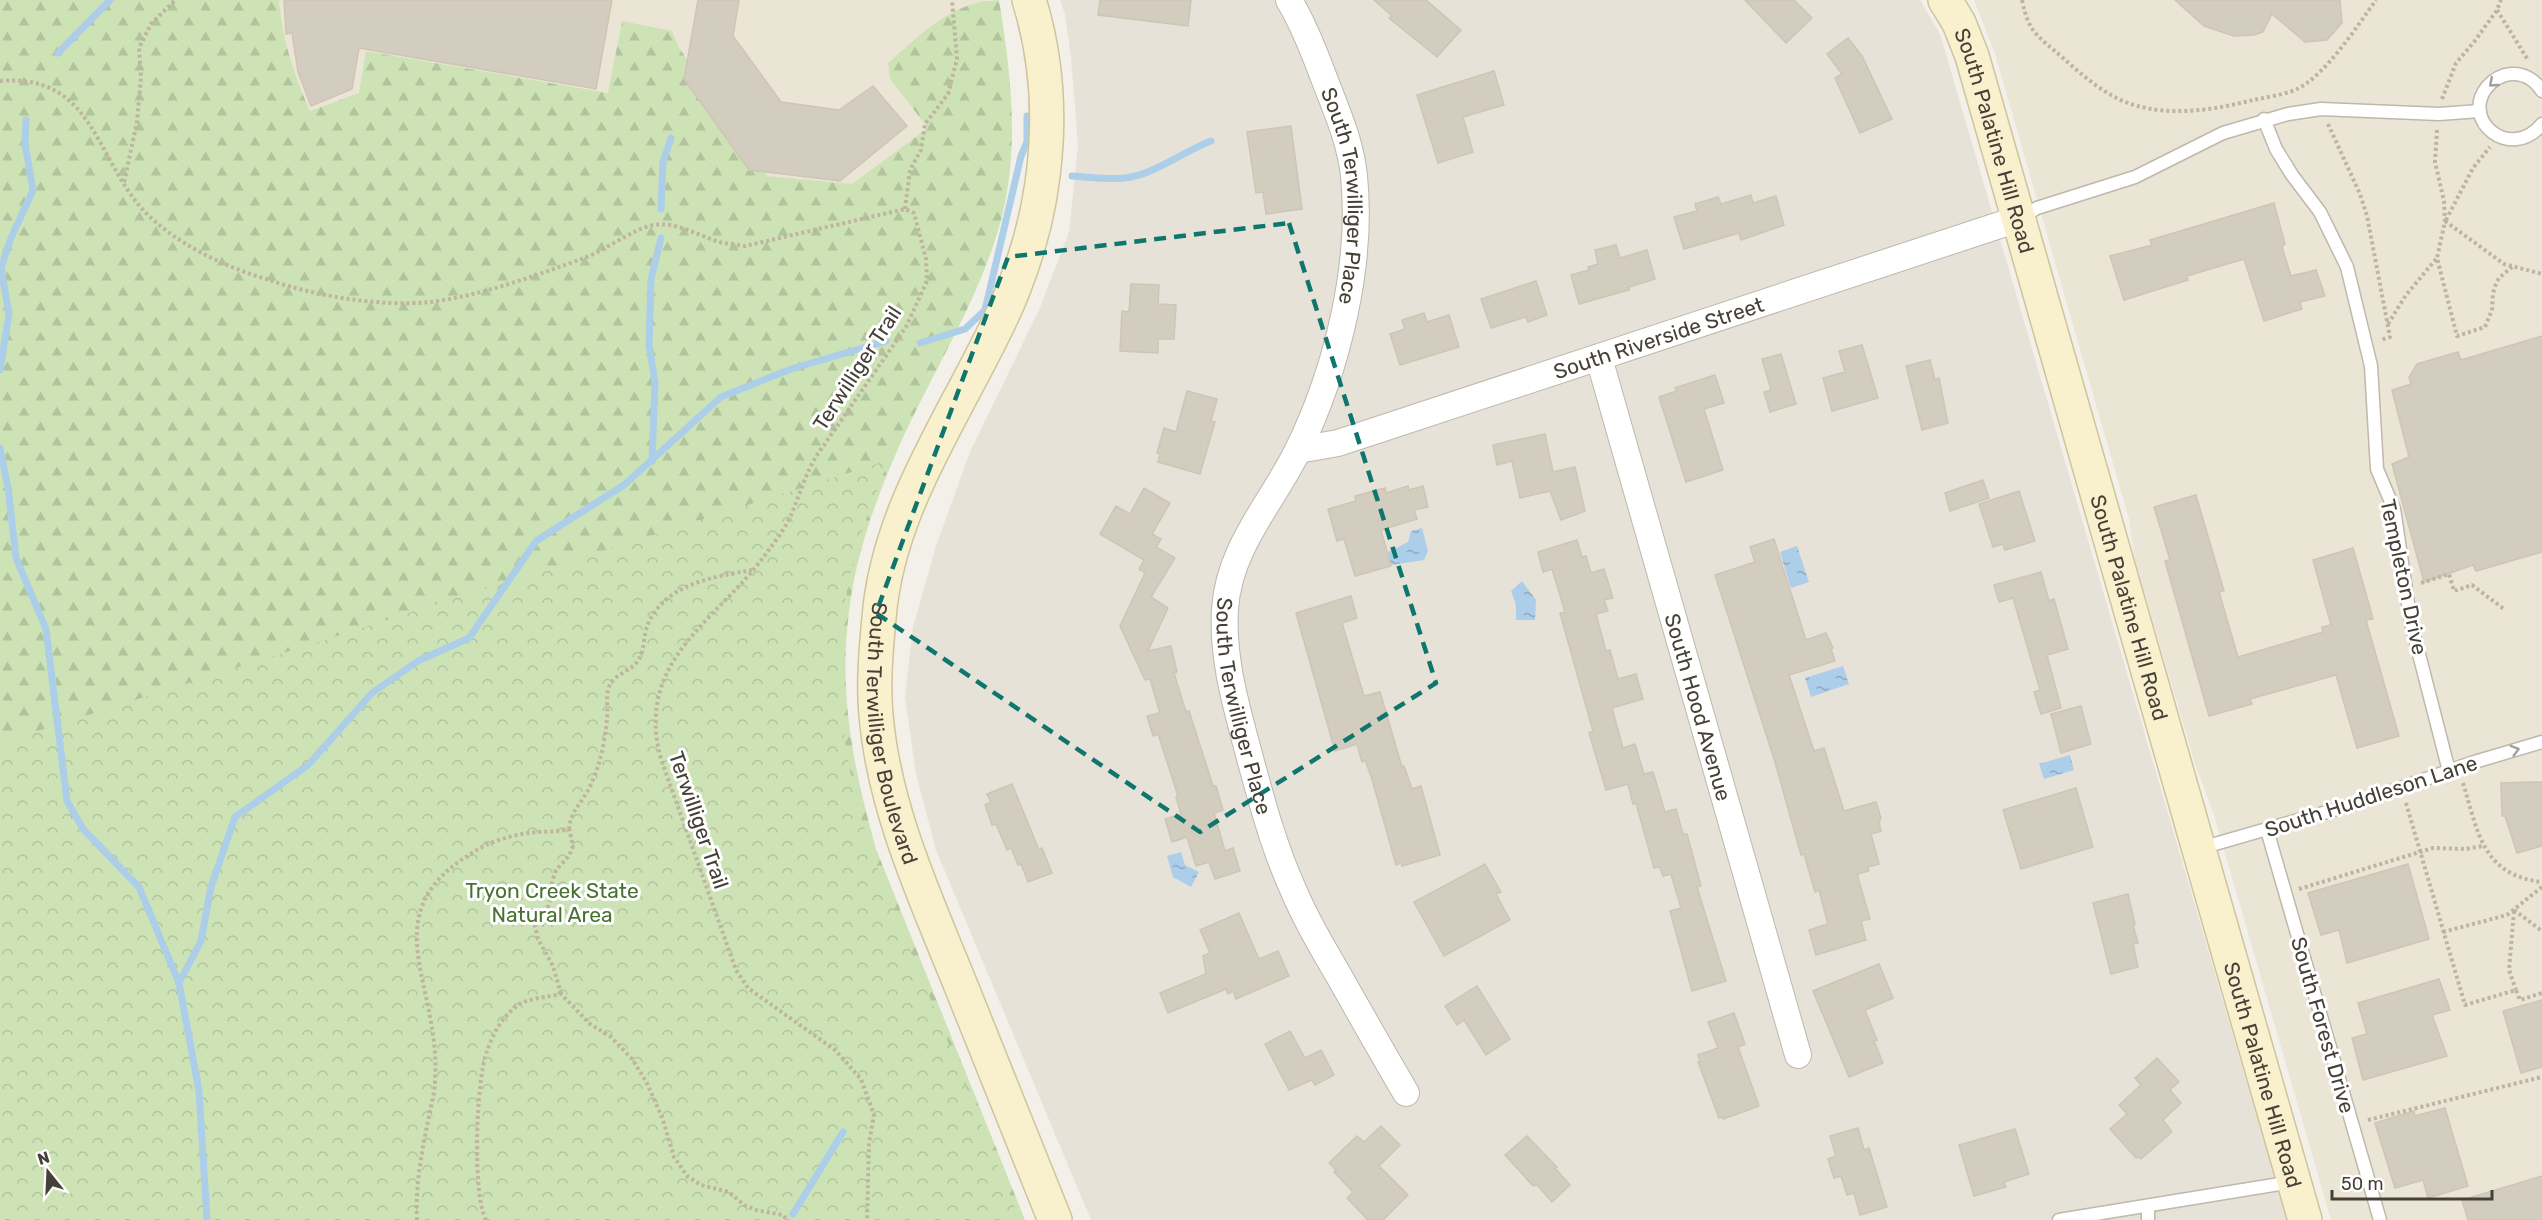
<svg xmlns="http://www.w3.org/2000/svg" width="2542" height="1220" viewBox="0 0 2542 1220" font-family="Rubik,sans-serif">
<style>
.residential{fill:#e6e2d8}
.education{fill:#ebe5d5}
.forest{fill:url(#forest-firs)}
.park{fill:url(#park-crowns)}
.water{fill:url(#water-ripples)}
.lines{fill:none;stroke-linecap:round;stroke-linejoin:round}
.stream{stroke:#accee9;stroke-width:7}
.building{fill:#d3cdc0;stroke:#cec5b4;stroke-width:1.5}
.lane-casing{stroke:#beb8ad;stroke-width:15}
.street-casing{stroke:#beb8ad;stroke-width:28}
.secondary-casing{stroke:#cec49d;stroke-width:36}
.path{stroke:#beb49f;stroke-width:4;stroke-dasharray:3 3;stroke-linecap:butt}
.lane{stroke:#fff;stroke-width:12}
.street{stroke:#fff;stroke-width:26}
.secondary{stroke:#f9f1cd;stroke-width:33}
.oneway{stroke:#a2a09c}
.marked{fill:none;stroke:#0f766e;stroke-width:4.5;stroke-dasharray:12 8;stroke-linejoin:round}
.labels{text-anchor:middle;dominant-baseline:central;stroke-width:6;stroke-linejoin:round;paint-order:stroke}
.street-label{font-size:21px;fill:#464138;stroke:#fff}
.park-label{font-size:21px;fill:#477231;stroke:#fff}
</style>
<defs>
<pattern id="forest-firs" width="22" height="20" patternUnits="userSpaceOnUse" patternTransform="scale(1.5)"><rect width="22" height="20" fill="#cde3b6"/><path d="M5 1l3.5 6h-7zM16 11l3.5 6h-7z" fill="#b1c49d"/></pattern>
<pattern id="park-crowns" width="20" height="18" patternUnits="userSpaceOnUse" patternTransform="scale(1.5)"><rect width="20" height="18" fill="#cde3b6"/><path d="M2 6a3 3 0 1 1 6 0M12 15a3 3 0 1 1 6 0" fill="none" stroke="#b1c49d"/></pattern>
<pattern id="water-ripples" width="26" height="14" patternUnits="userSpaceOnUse" patternTransform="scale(1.5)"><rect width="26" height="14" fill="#accee9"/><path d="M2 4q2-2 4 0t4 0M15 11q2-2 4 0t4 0" fill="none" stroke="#8ea9be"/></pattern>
</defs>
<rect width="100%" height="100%" fill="#f3f0e9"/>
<polygon class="residential" points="1060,0 1920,0 1940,34 2287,1220 1091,1220 936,850 916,774 905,697 913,627 936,546 970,452 1039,310 1069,232 1078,145 1071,58 1065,14"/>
<g class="education">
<polygon points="243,0 986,0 998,209 282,132"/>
<polygon points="1974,0 2542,0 2542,1220 2331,1220 2214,815 2196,767 2135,561 2129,519 1995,54"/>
</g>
<path class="forest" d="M0 0H279C283 42 293 72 310 111L359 93 366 51 608 93 622 21 672 31 678 46 767 176 852 184 928 128 890 79 888 63C921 35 953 0 999 0 1011 73 1020 148 1001 220 978 305 929 376 895 456 874 504 855 559 849 612 838 694 854 770 876 849L1025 1220H0Z"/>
<path class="park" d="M889 460C876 492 863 524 854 559 827 665 841 765 877 867L1020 1220H0V743Z"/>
<g class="water">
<polygon points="1422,528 1428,551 1424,560 1391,565 1388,552 1408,542 1411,531"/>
<polygon points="1797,546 1809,582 1791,588 1780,552"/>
<polygon points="1522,581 1536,600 1535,620 1516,620 1516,605 1511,591"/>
<polygon points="1843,666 1849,684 1811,697 1805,678"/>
<polygon points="2070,755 2074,770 2044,779 2039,764"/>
<polygon points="1181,852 1185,865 1199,872 1191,887 1173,877 1167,856"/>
</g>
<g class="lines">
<g class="stream">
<polyline points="58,53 110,0"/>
<path d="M1072 176C1089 177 1107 180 1124 178 1152 176 1184 151 1211 141"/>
<polyline points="661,209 663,162 671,138"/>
<polyline points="920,343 965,329 985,310 1021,156 1027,142 1027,116"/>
<polyline points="0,370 9,314 1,268 11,238 33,190 25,144 26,120"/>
<polyline points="0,448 8,488 16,558 46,629 67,801 83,829 139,887 179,983 199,1091 207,1220"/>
<polyline points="652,461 655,383 649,344 651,279 661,238"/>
<polyline points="179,983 201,941 211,887 235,817 308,765 372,693 418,661 469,638 536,541 624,485 721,397 791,369 886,341"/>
<polyline points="793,1214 843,1132"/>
</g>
</g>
<g class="building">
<polygon points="284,0 612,0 596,89 359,48 352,89 311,106 298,72 292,33 286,34"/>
<polygon points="698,0 739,0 733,36 781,102 839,110 873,86 907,126 840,181 749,170 684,79"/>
<polygon points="1100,0 1191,0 1188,26 1098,15"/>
<polygon points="1374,0 1426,0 1461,30 1437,57 1389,18 1392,16"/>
<polygon points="1745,0 1794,0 1812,18 1786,43"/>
<polygon points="2175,0 2340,0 2342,23 2327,40 2305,42 2272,14 2263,32 2254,35 2234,36 2204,26"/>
<polygon points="1848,38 1862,56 1892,119 1860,133 1835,78 1842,74 1827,54"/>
<polygon points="1494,71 1504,105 1463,117 1473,152 1438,163 1417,95"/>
<polygon points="1291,126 1302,209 1266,214 1263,192 1256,193 1247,132"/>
<polygon points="1751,195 1753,203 1776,196 1784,225 1741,240 1739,233 1684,249 1674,217 1697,211 1695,204 1718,197 1721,204"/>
<polygon points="2274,203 2285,244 2282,247 2291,276 2316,270 2325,296 2300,302 2302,309 2264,321 2244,259 2187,276 2188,280 2124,300 2110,256 2152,245 2150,240"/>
<polygon points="1616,245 1620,258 1647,250 1655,279 1629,287 1629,290 1579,304 1571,275 1589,270 1588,267 1598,264 1595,250"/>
<polygon points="1536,281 1547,315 1528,322 1526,317 1491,328 1481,299"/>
<polygon points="1131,284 1159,285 1158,304 1176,305 1174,339 1158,339 1158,353 1120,351 1122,311 1129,312"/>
<polygon points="1424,313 1427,322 1449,315 1459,347 1400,365 1390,334 1405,329 1402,320"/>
<polygon points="2542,336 2542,552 2476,571 2473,565 2424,582 2392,464 2409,457 2392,390 2411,384 2409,377 2417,364 2458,352 2461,360"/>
<polygon points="1862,345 1878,398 1832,411 1823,378 1845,372 1839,351"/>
<polygon points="1781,354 1796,404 1770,412 1764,392 1771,390 1762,359"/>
<polygon points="1930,360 1935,380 1939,378 1948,423 1922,430 1906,366"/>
<polygon points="1715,375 1724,403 1704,409 1723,470 1686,482 1659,397 1677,391 1675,388"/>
<polygon points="1187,391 1217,399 1211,421 1215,422 1200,474 1158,462 1160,454 1157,453 1164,428 1176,432"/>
<polygon points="1545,434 1553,472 1575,467 1585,511 1561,520 1550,491 1520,498 1512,461 1497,465 1493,445"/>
<polygon points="1983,480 1989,498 1950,511 1945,493"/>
<polygon points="1408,486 1409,490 1423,486 1428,507 1414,510 1417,519 1381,530 1391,566 1355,576 1344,539 1337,541 1328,509 1356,501 1355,496 1385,488 1386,493"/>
<polygon points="1144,488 1170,503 1152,534 1161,539 1156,547 1175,558 1151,597 1168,608 1148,651 1171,646 1177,672 1174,673 1186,712 1189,711 1213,786 1216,786 1223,810 1214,813 1225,851 1233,848 1240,871 1215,879 1209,862 1196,866 1187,837 1172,842 1165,819 1181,814 1176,797 1178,796 1158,734 1153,736 1147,716 1160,713 1150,679 1145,680 1120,626 1145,573 1139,569 1144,560 1100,534 1116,506 1130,514"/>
<polygon points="2019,491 2035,541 2005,550 2003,544 1993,547 1979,504"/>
<polygon points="2196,495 2224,591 2219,592 2238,657 2323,632 2322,627 2331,625 2313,560 2353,548 2373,619 2366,620 2399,736 2357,748 2336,675 2250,699 2252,704 2209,716 2165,561 2170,560 2154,507"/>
<polygon points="1774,539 1806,640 1826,633 1833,648 1831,649 1835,661 1789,675 1814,751 1824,748 1844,811 1876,802 1881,818 1879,823 1881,831 1871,834 1879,864 1868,867 1869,871 1857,874 1870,919 1861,921 1866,940 1816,955 1809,930 1828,924 1819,890 1815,892 1804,854 1801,855 1775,762 1715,575 1755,562 1750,547"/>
<polygon points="1577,540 1582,557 1586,556 1591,573 1604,569 1613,598 1604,600 1608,611 1596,614 1606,651 1610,650 1618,679 1636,674 1643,699 1612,708 1623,748 1635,744 1644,774 1653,772 1665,812 1676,809 1683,834 1687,834 1701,886 1697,887 1726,981 1692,991 1670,911 1681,908 1671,874 1663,876 1660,867 1654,868 1636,803 1633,804 1628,784 1606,790 1589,733 1593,731 1560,613 1565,612 1552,569 1543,572 1538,552"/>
<polygon points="2041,572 2049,601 2054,599 2068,649 2047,655 2061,708 2041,714 2034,692 2040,690 2013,598 1999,602 1994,585"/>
<polygon points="1351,596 1357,618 1342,623 1364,696 1380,692 1402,767 1404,766 1412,789 1421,786 1440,855 1402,866 1401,863 1396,865 1372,779 1365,760 1362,762 1357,744 1335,751 1296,613"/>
<polygon points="2081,706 2091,744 2061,753 2051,714"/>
<polygon points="2534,782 2542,782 2542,846 2517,853 2505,816 2502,816 2501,783"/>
<polygon points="1012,784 1039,850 1042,848 1052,873 1028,882 1021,864 1018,865 1011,848 1007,850 996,824 992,825 985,805 991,802 987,794"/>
<polygon points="2076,788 2093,847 2021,869 2003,810"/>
<polygon points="1485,864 1501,892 1496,894 1510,920 1444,956 1414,902"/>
<polygon points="2408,864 2429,939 2347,963 2339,930 2321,935 2308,893"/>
<polygon points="2128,894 2135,924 2133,925 2138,943 2133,944 2138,967 2111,974 2093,903"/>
<polygon points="1239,913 1259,959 1278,951 1289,976 1236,999 1233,991 1228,994 1226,989 1168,1013 1160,993 1206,974 1203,956 1210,953 1200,930"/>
<polygon points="1879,964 1893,998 1865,1010 1877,1040 1874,1041 1883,1063 1849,1077 1813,991"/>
<polygon points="2439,979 2450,1010 2432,1015 2447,1056 2363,1080 2352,1038 2367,1034 2358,1003"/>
<polygon points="1477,986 1510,1039 1486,1055 1464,1020 1457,1025 1445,1006"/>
<polygon points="2542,1000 2542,1067 2521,1073 2503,1011"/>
<polygon points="1734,1013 1745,1044 1738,1047 1759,1106 1723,1119 1722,1117 1719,1118 1698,1062 1700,1062 1698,1055 1718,1048 1708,1022"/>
<polygon points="1290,1031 1305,1058 1321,1050 1334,1075 1315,1085 1312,1080 1289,1090 1265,1044"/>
<polygon points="2157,1058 2179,1082 2170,1090 2181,1103 2163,1120 2172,1132 2141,1159 2139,1157 2136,1158 2110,1129 2127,1114 2119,1105 2141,1085 2135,1078"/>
<polygon points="2445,1108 2468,1186 2428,1198 2423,1180 2395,1188 2375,1123 2414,1111 2415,1116"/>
<polygon points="1381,1126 1400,1145 1379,1166 1408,1195 1383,1220 1368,1220 1347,1198 1353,1192 1334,1172 1336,1170 1329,1163 1357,1136 1364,1142"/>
<polygon points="1858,1128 1864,1150 1869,1148 1887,1207 1860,1215 1854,1193 1847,1195 1841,1176 1834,1178 1828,1159 1836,1156 1830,1136"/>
<polygon points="2015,1129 2029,1174 2004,1182 2006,1187 1974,1196 1959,1145"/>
<polygon points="1527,1136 1557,1167 1555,1168 1570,1185 1552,1202 1537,1185 1533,1186 1505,1155"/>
<polygon points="2542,1176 2542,1220 2468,1220 2462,1200"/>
</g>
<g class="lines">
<defs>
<g id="lane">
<path d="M2542 91C2535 80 2524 73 2511 74 2501 75 2493 80 2487 87 2460 121 2511 162 2542 124"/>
<polyline points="2264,119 2276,149 2292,175 2320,212 2347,267 2371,366 2377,469 2394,509 2411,623 2449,771"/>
<polyline points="2019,219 2037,208 2135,177 2223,133 2288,114 2321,109 2439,114 2480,111"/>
<polyline points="2267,830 2380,1220"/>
<polyline points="2201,848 2358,803 2471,763 2542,742"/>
<polyline points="2148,1206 2148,1220"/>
<polyline points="2059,1220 2292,1182"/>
</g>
<g id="street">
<path id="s1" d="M1289 0C1306 29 1317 60 1329 91 1340 119 1351 146 1354 176 1363 265 1337 370 1298 450 1272 503 1229 547 1225 609 1222 656 1235 702 1247 747 1260 795 1272 842 1292 887 1305 918 1322 947 1339 976 1361 1015 1383 1054 1406 1093"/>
<path id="s2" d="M1599 358 1798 1055"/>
<path id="s3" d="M1298 450 1338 443 2018 219"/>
</g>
<g id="secondary">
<path id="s4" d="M1029 0C1058 93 1050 196 1015 285 1003 318 986 348 970 379 930 455 886 530 879 618 876 650 873 684 876 715 884 810 926 899 961 986 992 1064 1023 1142 1055 1220"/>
<path id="s5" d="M1945 0 1959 23 1972 56 2305 1220"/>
</g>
</defs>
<use href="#lane" class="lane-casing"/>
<use href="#street" class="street-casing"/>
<use href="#secondary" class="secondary-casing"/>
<g class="path">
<path d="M2022 0C2029 34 2038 36 2063 58 2082 75 2106 96 2131 104 2170 117 2214 110 2253 100 2267 97 2284 95 2297 89 2325 76 2358 25 2376 0"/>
<polyline points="2497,10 2528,60"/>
<path d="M0 81C93 73 95 158 144 211 176 244 223 266 266 279 315 296 379 307 431 302 479 296 538 275 584 258 604 251 633 229 653 225 677 221 700 237 723 243 730 244 738 245 745 246L905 209 914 213 926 259 927 281 906 327 817 455C806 473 800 493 792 513 787 525 778 538 770 548 722 619 633 657 661 759L736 970 748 988 835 1050 861 1079 874 1115 869 1143 867 1220"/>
<polyline points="2442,99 2456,63 2474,42 2497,10 2501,0"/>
<polyline points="2328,124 2360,194 2367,216 2390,337 2381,340"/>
<polyline points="2437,130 2435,162 2444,201 2445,221 2437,258 2457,336 2485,327 2492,310 2493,293 2496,284 2499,278 2512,267"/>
<polyline points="124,182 137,122 141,77 139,48 151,24 175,0"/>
<polyline points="905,209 910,170 921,150 925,124 948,94 957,59 952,0"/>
<polyline points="2446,220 2473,168 2490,147"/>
<polyline points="2445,221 2504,264 2542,274"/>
<polyline points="2388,324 2406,295 2437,258"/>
<polyline points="2421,583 2449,574 2454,591 2472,585 2504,609"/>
<path d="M2463 783C2478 832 2482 875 2542 882"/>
<polyline points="2406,803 2465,1005 2516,990 2520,1000 2542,993"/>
<polyline points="2299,889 2433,848 2465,849 2483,846"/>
<polyline points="2514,910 2542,931"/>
<polyline points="2514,911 2509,970 2516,990"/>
<polyline points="2443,932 2507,915 2542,887"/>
<polyline points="561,994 553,966 538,939 535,926 538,919 547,910 551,897 552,882 556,870 569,856 573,846 569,828"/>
<polyline points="2368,1120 2542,1077"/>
<path d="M417 1220C415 1186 422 1150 429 1116 431 1105 435 1093 435 1081 442 979 364 909 486 845 501 838 522 833 538 832 550 831 559 833 569 828 572 809 579 807 587 792 592 784 596 772 599 763 603 749 606 732 607 718 608 709 606 699 608 690 612 673 631 673 639 659 645 650 643 635 648 624 666 583 714 577 752 570"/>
<path d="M486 1220C472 1194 476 1080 487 1051 493 1034 502 1017 517 1006 526 998 549 997 561 994L590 1024 611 1037 632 1059 647 1083 663 1120 674 1157 687 1176 701 1185 729 1192 744 1205 756 1210 783 1215 787 1220"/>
</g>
<use href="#lane" class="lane"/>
<use href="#street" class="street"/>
<use href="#secondary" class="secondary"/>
</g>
<defs><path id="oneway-chevron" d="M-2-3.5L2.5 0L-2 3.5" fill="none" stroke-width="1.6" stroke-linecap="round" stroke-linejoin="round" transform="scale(1.5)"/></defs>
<g class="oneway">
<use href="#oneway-chevron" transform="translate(2493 83) rotate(139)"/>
<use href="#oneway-chevron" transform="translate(2515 750) rotate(-16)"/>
</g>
<path class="marked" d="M1289 223 1436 683 1200 832 876 613 1008 257Z"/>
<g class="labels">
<g class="street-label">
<text stroke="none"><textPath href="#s5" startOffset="150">South Palatine Hill Road</textPath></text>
<text stroke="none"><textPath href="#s1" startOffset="207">South Terwilliger Place</textPath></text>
<text stroke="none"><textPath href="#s3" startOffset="378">South Riverside Street</textPath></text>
<text transform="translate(857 368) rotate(-57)">Terwilliger Trail</text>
<text transform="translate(2404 577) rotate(78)">Templeton Drive</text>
<text stroke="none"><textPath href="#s5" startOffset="636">South Palatine Hill Road</textPath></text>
<text stroke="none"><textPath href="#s1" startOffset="747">South Terwilliger Place</textPath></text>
<text stroke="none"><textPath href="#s2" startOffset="363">South Hood Avenue</textPath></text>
<text stroke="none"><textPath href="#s4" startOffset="770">South Terwilliger Boulevard</textPath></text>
<text transform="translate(2371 796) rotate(-18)">South Huddleson Lane</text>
<text transform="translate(699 820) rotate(71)">Terwilliger Trail</text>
<text transform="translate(2323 1025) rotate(74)">South Forest Drive</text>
<text stroke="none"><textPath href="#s5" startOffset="1122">South Palatine Hill Road</textPath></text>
</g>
<g class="park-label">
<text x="552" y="890">Tryon Creek State<tspan x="552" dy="24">Natural Area</tspan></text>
</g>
</g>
<g transform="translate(48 1172) rotate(342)" stroke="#ffffff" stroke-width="4.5" paint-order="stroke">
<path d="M0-4.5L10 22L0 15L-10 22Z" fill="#464138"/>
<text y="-9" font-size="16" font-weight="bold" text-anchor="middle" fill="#464138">N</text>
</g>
<path d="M2332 1190v9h160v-9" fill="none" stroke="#464138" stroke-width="3"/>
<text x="2341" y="1190" font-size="18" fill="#464138" stroke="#ffffff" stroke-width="4.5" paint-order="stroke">50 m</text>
</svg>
